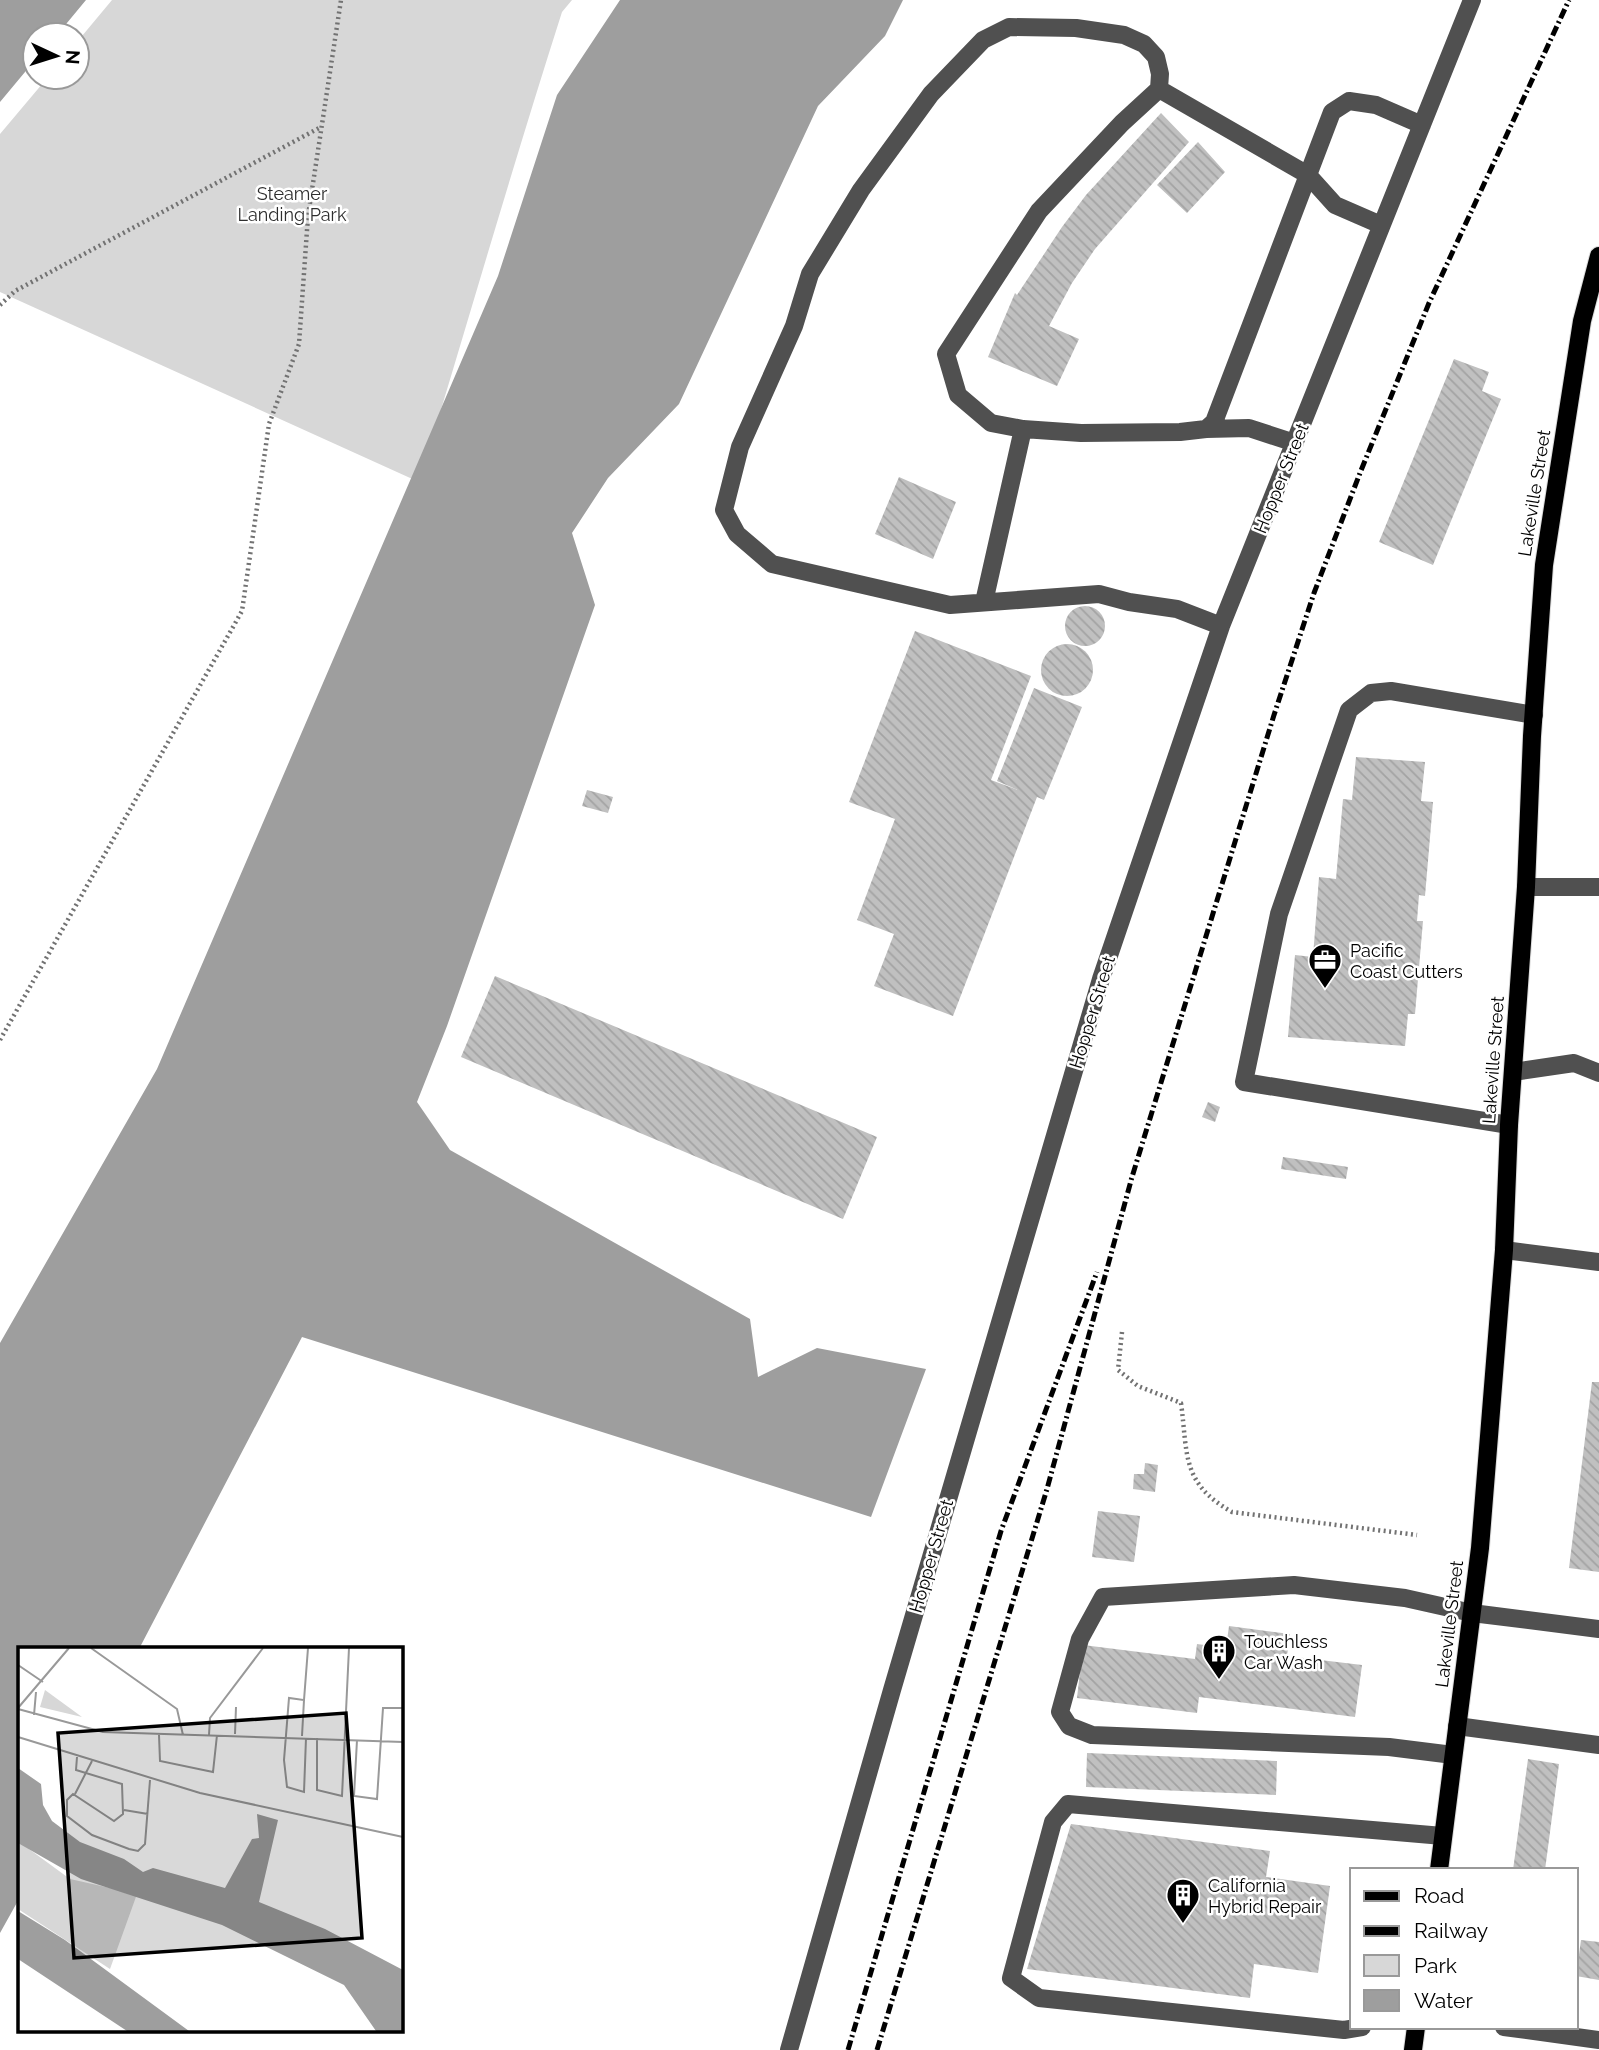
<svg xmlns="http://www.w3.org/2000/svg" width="1599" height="2050" font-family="Raleway,sans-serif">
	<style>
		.park { fill: #d7d7d7 }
		.water { fill: #9e9e9e }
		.building { fill: url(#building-back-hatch) }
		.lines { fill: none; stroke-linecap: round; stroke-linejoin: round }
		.major-casing { stroke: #dbdbdb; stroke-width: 20 }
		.path { stroke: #727272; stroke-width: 4.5; stroke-dasharray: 2 3.5; stroke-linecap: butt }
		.minor { stroke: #505050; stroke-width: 18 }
		.major { stroke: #000; stroke-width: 18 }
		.rail { stroke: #000; stroke-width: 5; stroke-dasharray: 10 3.5 2 3.5; stroke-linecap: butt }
		.labels { text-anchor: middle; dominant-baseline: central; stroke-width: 5; stroke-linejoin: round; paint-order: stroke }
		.park-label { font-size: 18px; fill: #2e2e2e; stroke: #fff }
		.street-label { font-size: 18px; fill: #000; stroke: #fff }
		.poi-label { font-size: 18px; fill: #000; stroke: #fff; text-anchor: start }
		.inset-road { fill: none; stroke: #999; stroke-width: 2 }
		.view { fill: #000; fill-opacity: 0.15; stroke: #000; stroke-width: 3.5 }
		.inset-edge { fill: none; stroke: #000; stroke-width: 3.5 }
	</style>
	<defs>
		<pattern id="building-back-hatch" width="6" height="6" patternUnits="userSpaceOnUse" patternTransform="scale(1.75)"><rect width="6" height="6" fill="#c0c0c0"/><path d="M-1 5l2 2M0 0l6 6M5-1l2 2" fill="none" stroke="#a3a3a3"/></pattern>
	</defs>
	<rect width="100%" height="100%" fill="#fff"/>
	<path class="park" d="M112,0H572L562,12C512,168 467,325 419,482L0,292V134L48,77H77V42Z"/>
	<path class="water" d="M0,0H86L57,35H35V60L0,102Z
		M620,0H903L885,36L818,106L679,404L608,478L572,533L595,605L447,1026L417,1102L450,1150L750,1319L758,1377L817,1348L926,1369L871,1517L302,1337L139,1649H19V1899L0,1933V1343L157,1069L498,276L557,95Z"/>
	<path class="building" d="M1161,113L1189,142L1095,249L1072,283L1049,326L1079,339L1057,386L988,357L1015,293L1017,295L1062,227L1086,195Z
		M1198,142L1225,172L1187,213L1157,185Z
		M1454,359L1489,372L1482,391L1501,399L1433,565L1379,542Z
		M899,477L956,502L933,559L875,534Z
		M1065 626a20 20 0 1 1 40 0a20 20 0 1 1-40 0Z
		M915,631L1031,676L991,780L1018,790L997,781L1034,688L1082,707L1044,800L1037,797L953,1016L874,986L894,934L857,920L895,819L849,802Z
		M1041 670a26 26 0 1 1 52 0a26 26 0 1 1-52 0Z
		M1356,757L1425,762L1421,801L1433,802L1425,896L1419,895L1417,921H1423L1415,1014H1408L1405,1046L1288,1037L1295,955L1313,957L1319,877L1336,879L1343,799L1352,800Z
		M587,790L613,797L608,813L582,806Z
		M495,976L877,1137L843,1219L461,1057Z
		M1208,1102L1220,1107L1215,1122L1202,1117Z
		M1283,1157L1348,1167L1346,1179L1281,1169Z
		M1592,1382H1599V1572L1569,1568Z
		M1145,1463L1158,1465L1155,1492L1133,1489L1134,1474H1144Z
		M1098,1511L1140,1516L1134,1562L1092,1557Z
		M1229,1626L1290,1634L1287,1656L1362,1665L1355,1717L1199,1697L1197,1713L1077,1698L1083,1645L1195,1659L1197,1644L1226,1648Z
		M1087,1753L1277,1761L1276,1795L1086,1787Z
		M1528,1759L1559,1764L1545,1870H1513Z
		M1071,1824L1270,1851L1266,1877L1330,1886L1318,1973L1254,1964L1250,1998L1027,1969Z
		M1581,1940L1599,1942V1980L1576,1976Z"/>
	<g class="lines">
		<defs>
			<path id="major" d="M1439,1870L1480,1548L1504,1250L1509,1125L1526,887L1532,736L1544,565L1582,321L1599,256
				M1413,2050L1416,2027"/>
		</defs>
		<use href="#major" class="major-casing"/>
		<path class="path" d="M0,305L15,291L321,127
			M0,1040L242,611L269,424L299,344L308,216L341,0
			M1122,1332L1118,1370L1138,1386L1181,1403C1188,1455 1181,1483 1232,1512L1417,1535"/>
		<path class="minor" d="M1159,89L1308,175L1335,205L1381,225
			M1206,429L1249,428L1295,443
			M984,602L1023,429
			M1221,626L1177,609L1129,602L1099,594L950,605L772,564L737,534L724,510L740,447L794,326L810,274L861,190L931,94L983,40L1009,27L1076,28L1124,35L1144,44L1156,57L1160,74L1159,89L1122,123L1039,211L946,354L958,395L991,423L1023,429L1081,433L1180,432L1206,429L1214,422L1332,112L1349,101L1376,105L1422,125
			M1526,887H1599
			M1513,1072L1574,1063L1599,1073
			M1509,1125L1244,1082L1279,914L1349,710L1371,693L1391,691L1534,715
			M1504,1250L1599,1262
			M1457,1726L1599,1745
			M1453,1755L1389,1747L1092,1735L1069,1726L1060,1712L1080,1639L1103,1597L1294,1585L1405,1598L1472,1613L1599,1629
			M1362,2027L1344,2030L1039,1998L1011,1978L1053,1822L1068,1804L1443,1836
			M1504,2027L1599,2040
			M789,2050L892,1690L1101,979L1221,626L1472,0"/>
		<use href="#major" class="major"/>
		<path class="rail" d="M848,2050L1001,1531L1097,1272
			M877,2050L1047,1489L1132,1177L1274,715L1314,593L1360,473L1429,303L1569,0"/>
	</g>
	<defs>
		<symbol id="office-pin" viewBox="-11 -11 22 30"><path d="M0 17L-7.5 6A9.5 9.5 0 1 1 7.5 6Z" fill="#000" stroke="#fff"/><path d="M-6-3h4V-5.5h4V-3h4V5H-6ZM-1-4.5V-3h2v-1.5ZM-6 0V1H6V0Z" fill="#fff"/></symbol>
		<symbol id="building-pin" viewBox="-11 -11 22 30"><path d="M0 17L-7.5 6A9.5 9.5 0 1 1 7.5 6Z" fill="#000" stroke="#fff"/><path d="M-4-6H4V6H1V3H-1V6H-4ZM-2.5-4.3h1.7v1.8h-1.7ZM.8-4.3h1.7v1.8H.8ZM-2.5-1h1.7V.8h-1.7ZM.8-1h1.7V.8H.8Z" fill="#fff"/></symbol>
	</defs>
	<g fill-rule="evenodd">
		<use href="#office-pin" x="1306" y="941" width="38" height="52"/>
		<use href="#building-pin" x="1200" y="1632" width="38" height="52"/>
		<use href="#building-pin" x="1164" y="1876" width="38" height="52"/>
	</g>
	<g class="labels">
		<g class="park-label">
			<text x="292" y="193">Steamer<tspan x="292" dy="21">Landing Park</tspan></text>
		</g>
		<g class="street-label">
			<text transform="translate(1281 478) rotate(-68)">Hopper Street</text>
			<text transform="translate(1534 493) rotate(-81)">Lakeville Street</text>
			<text transform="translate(1092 1012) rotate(-73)">Hopper Street</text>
			<text transform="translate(1493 1060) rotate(-86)">Lakeville Street</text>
			<text transform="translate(931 1556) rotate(-74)">Hopper Street</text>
			<text transform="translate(1449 1624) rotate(-83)">Lakeville Street</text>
		</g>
		<g class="poi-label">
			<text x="1350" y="950">Pacific<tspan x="1350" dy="21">Coast Cutters</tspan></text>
			<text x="1244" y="1641">Touchless<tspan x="1244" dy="21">Car Wash</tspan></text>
			<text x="1208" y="1885">California<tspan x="1208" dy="21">Hybrid Repair</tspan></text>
		</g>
	</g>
	<g transform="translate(18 1647)">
		<rect width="385" height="385" fill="#fff"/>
		<path d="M27,43L64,70L22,60ZM0,194L52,232L119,247L92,322L0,262Z" fill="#d7d7d7"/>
		<path d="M0,121L23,137L25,158L34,174L62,195L106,212L125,225L135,221L207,241L234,192L241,191L239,167L260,173L241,255L307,282L385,323V384H358L326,338L204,278L63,232L0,196ZM0,264L47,293L171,384H109L0,312Z" fill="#9e9e9e"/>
		<path class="inset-road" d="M73,1L159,62L165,88M0,18L25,35M286,53L290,1M0,61L51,1M0,62L85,85L385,95M16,68L18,45M217,87L218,60M141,88L142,114L195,125L199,88M191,88L192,71L245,1M284,89L286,53L271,51L266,113L269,140L286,145L288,91M0,90L182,146L385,190M299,91V143L324,149L331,1M339,93L336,149L359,152L365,61H385M59,110L58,123L104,137L105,167L96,174L55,147L49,153V169L74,188L111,202L120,204L127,197L132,133M57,147L74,114M106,163L130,167"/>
		<path class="view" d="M328,66L344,291L56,311L40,86Z"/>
		<rect width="385" height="385" class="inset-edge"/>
	</g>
	<rect x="1350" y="1868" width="228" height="161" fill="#ffffff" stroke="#999999" stroke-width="2"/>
	<rect x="1364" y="1891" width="35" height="10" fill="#000000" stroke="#999999" stroke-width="2"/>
	<text x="1414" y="1903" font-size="21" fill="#000000">Road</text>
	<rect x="1364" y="1926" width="35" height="10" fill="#000000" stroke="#999999" stroke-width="2"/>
	<text x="1414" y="1938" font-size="21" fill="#000000">Railway</text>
	<rect x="1364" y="1955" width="35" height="21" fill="#d7d7d7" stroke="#999999" stroke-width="2"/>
	<text x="1414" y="1973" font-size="21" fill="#000000">Park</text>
	<rect x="1364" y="1990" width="35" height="21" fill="#9e9e9e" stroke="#999999" stroke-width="2"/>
	<text x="1414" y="2008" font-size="21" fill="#000000">Water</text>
	<g transform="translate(56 56) rotate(94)"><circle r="33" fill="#ffffff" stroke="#999999" stroke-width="2"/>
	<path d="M0-5L12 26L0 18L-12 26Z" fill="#000000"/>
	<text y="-10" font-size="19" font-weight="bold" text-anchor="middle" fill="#000000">N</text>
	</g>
</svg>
